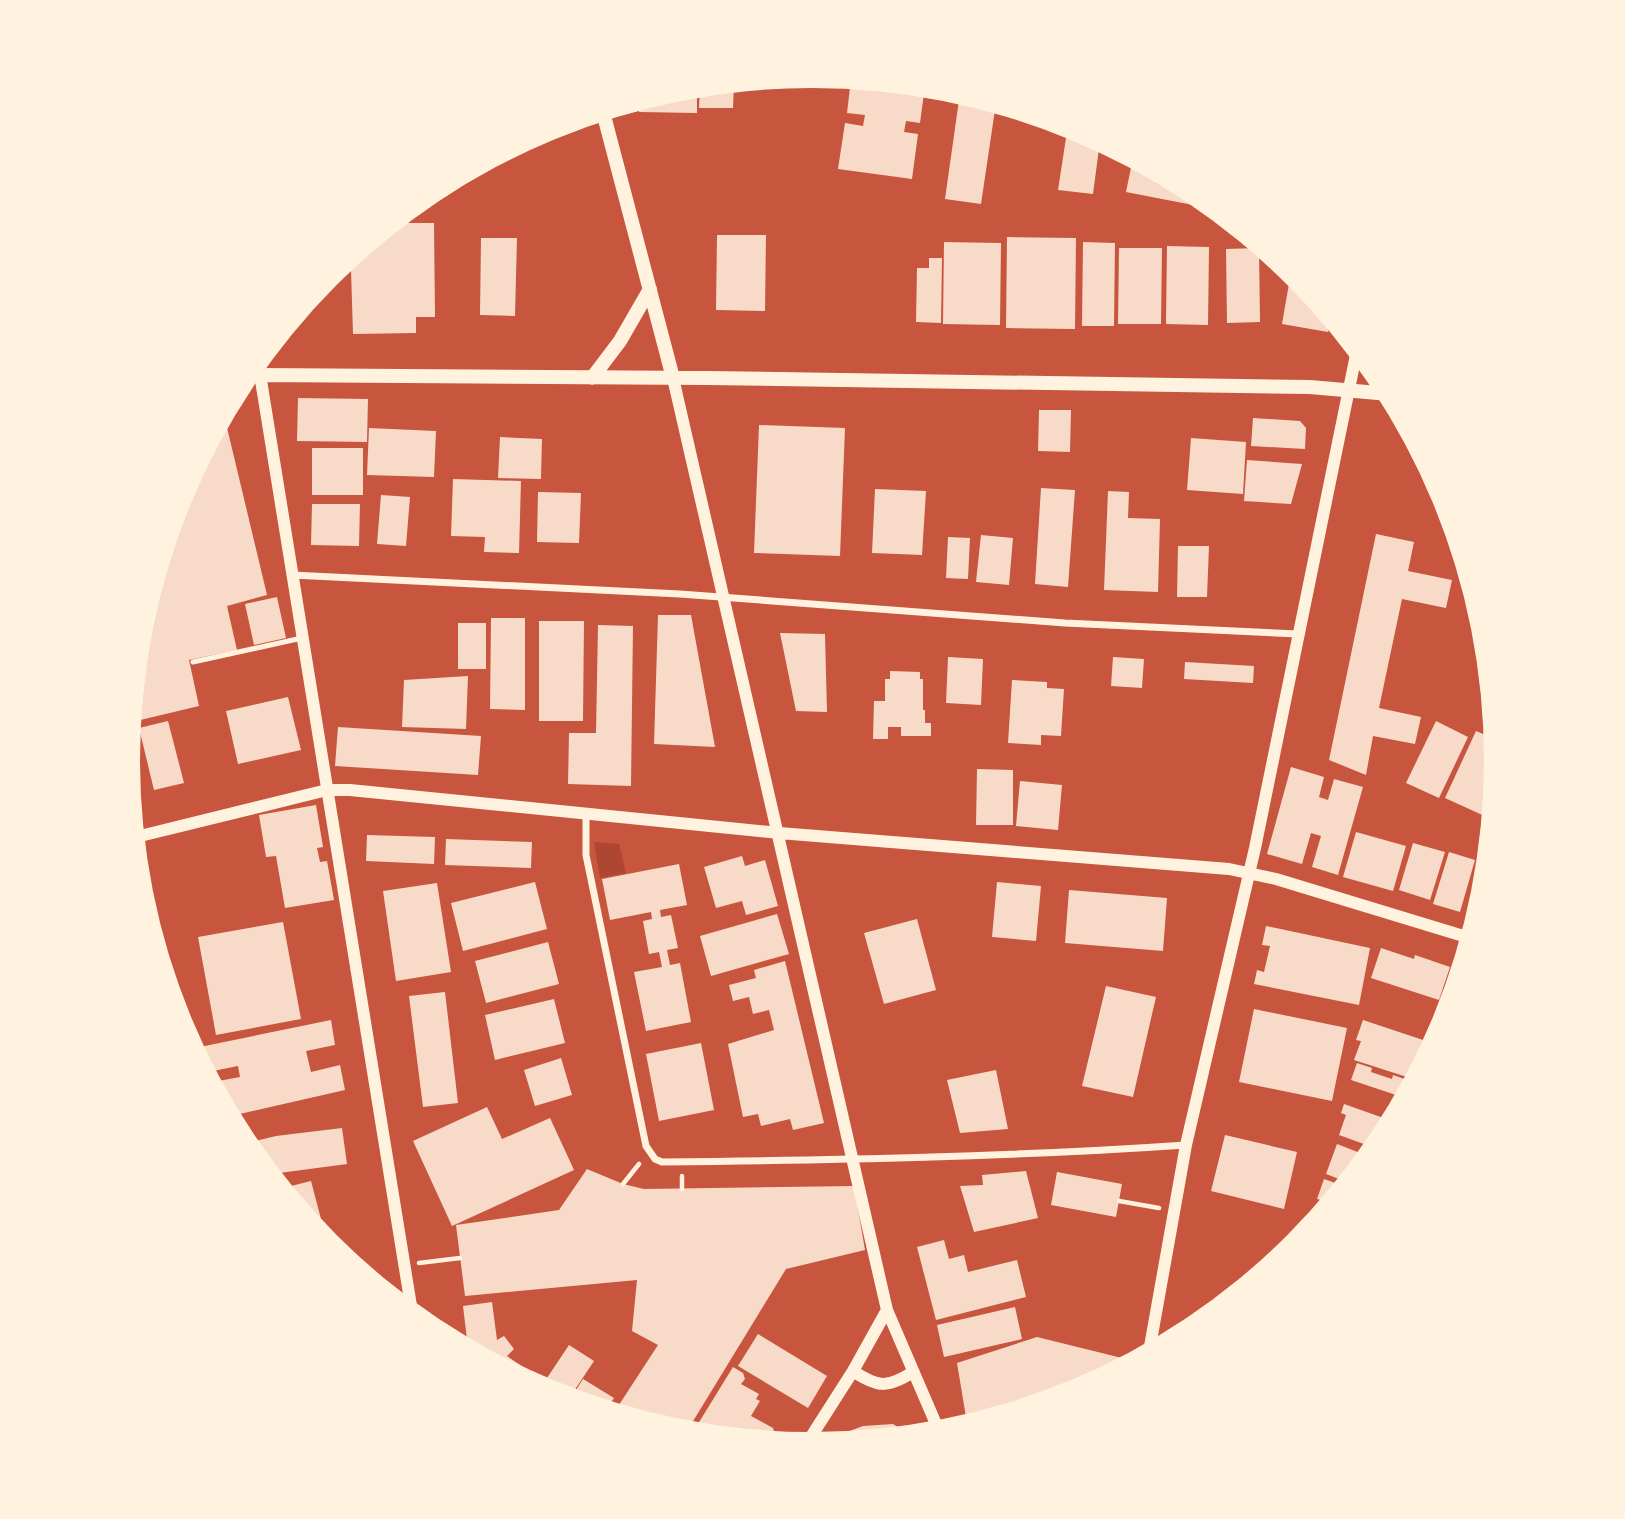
<svg xmlns="http://www.w3.org/2000/svg" width="1625" height="1519" font-family="'DejaVu Sans',sans-serif">
	<style>
		.green { fill: #ae4732 }
		.building { fill: #f7dbc8 }
		.lines { fill: none; stroke-linecap: round; stroke-linejoin: round }
		.path { stroke: #fff3e0; stroke-width: 4.5 }
		.service { stroke: #fff3e0; stroke-width: 5 }
		.minor { stroke: #fff3e0; stroke-width: 7 }
		.tertiary { stroke: #fff3e0; stroke-width: 12 }
		.secondary { stroke: #fff3e0; stroke-width: 14 }
	</style>
	<rect width="100%" height="100%" fill="#c8553d"/>
	<path class="green" d="M594,842L619,844L626,873L600,878Z"/>
	<path class="building" d="M851,79L925,86L920,123L906,121L904,132L918,134L912,179L838,169L845,123L863,126L865,115L847,113Z
		M734,83L733,108H699L700,86Z
		M697,87V113L639,112V101L679,88Z
		M960,93L996,103L981,204L945,199Z
		M1068,125L1100,141L1093,194L1058,190Z
		M1133,158L1193,191L1196,193L1193,205L1126,192Z
		M393,223H434L435,317H416V333L353,334L351,270H335Z
		M717,235H766L765,311L716,310Z
		M1007,237L1076,238L1075,329L1006,328Z
		M481,238H517L515,316L480,315Z
		M944,242L1001,243L1000,325L943,324Z
		M1083,242L1115,243L1114,326H1082Z
		M1167,246L1209,247L1208,325L1166,324Z
		M1119,248H1162L1161,324H1118Z
		M1259,248L1260,322L1227,323L1226,249Z
		M929,258H942L941,323L916,322L917,268H929Z
		M1291,272L1331,317L1328,332L1282,324Z
		M298,398L368,399L367,442L297,441Z
		M1039,410H1071L1070,452L1038,451Z
		M224,415L267,595L227,606L237,650L189,660L199,706L132,722L141,626L180,497Z
		M1253,418L1300,421L1306,428L1305,449L1251,446Z
		M759,425L845,428L840,556L754,553Z
		M369,428L436,431L434,477L367,475Z
		M500,437L542,439L541,479L498,478Z
		M1191,438L1246,442L1243,494L1187,490Z
		M312,448H363V495H312Z
		M1247,460L1302,464L1291,504L1244,501Z
		M453,479L521,481L519,553L484,552L485,537L451,536Z
		M1041,488L1075,490L1068,587L1035,584Z
		M875,489L926,491L922,555L872,553Z
		M1108,491L1129,492L1128,518L1160,519L1158,592L1104,590Z
		M538,492L581,493L579,543L537,542Z
		M381,495L410,497L406,546L377,544Z
		M312,504H360L359,546L311,545Z
		M1376,534L1414,542L1408,571L1452,580L1446,608L1402,599L1379,708L1421,717L1415,744L1373,736L1366,775L1329,760Z
		M981,535L1013,538L1009,585L976,582Z
		M948,537L970,538L968,579L946,578Z
		M1178,546H1209L1207,597H1177Z
		M277,597L286,638L254,645L245,604Z
		M658,615H691L715,747L654,744Z
		M491,618H525V710L490,709Z
		M539,621H584L583,721H539Z
		M458,623H486V669H458Z
		M598,625L633,626L631,786L568,784L569,733H596Z
		M780,633L825,634L827,712L796,711Z
		M948,657L983,659L981,705L946,703Z
		M1113,657L1144,659L1142,688L1111,686Z
		M1185,662L1254,666L1253,683L1184,679Z
		M890,671L920,672V679H923V710H925V723H931V736H901V727H888V739H873L874,701H885V679H890Z
		M468,676L466,729L402,727L404,680Z
		M1012,680L1047,682V688L1064,689L1061,736L1041,735V745L1008,743Z
		M288,697L301,750L238,764L226,711Z
		M168,721L184,783L154,790L139,728Z
		M1436,721L1468,737L1439,798L1406,783Z
		M338,727L481,736L478,775L335,766Z
		M1476,731L1495,739L1497,760L1491,819L1445,798Z
		M1291,767L1324,777L1319,797L1328,800L1334,779L1363,787L1338,875L1312,867L1321,836L1311,833L1302,864L1267,854Z
		M977,769L1013,770V825H976Z
		M1020,781L1062,785L1058,830L1016,826Z
		M316,805L323,847L317,848L320,862L327,861L334,900L285,908L276,856L266,857L259,815Z
		M1356,832L1406,846L1393,891L1343,877Z
		M367,835L435,837L434,864L366,861Z
		M446,839L532,842L531,868L445,865Z
		M1413,843L1445,852L1430,900L1399,890Z
		M1449,852L1475,860L1460,912L1433,904Z
		M742,856L745,866L765,860L778,906L746,915L742,901L716,908L704,867Z
		M679,864L687,905L660,910L661,917L671,915L678,948L667,950L670,965L680,963L691,1022L646,1031L634,972L662,967L659,952L649,954L643,921L652,919L651,912L610,920L602,879Z
		M535,882L547,929L463,951L451,903Z
		M997,882L1041,886L1036,941L992,937Z
		M437,883L451,972L396,981L383,891Z
		M1069,890L1167,898L1163,951L1065,943Z
		M1472,900L1481,903L1475,922L1466,920Z
		M777,914L789,954L711,976L700,936Z
		M917,919L936,990L884,1004L864,933Z
		M283,922L301,1019L216,1035L198,937Z
		M1266,926L1370,948L1359,1005L1254,984L1257,970L1264,972L1270,946L1262,945Z
		M548,942L559,984L486,1003L475,961Z
		M1381,948L1414,959L1415,955L1450,967L1439,1000L1371,978Z
		M785,961L824,1123L793,1130L790,1119L761,1126L758,1114L743,1117L728,1044L774,1030L769,1010L753,1014L749,997L733,1001L729,985L756,978L754,970Z
		M1106,986L1156,997L1133,1097L1082,1086Z
		M445,992L458,1103L423,1107L409,996Z
		M554,999L565,1043L495,1060L485,1015Z
		M1254,1009L1347,1028L1332,1101L1239,1082Z
		M331,1020L335,1045L306,1051L311,1072L340,1065L345,1090L231,1116L213,1082L240,1077L238,1066L208,1072L195,1048Z
		M1363,1020L1423,1040L1410,1078L1354,1060L1361,1041L1356,1040Z
		M701,1043L714,1110L659,1121L646,1054Z
		M561,1058L572,1095L535,1106L524,1070Z
		M1357,1063L1372,1068L1371,1072L1392,1079L1393,1075L1407,1080L1402,1097L1351,1080Z
		M996,1070L1008,1129L960,1133L947,1080Z
		M1344,1104L1392,1121L1375,1148L1339,1135L1346,1115L1341,1113Z
		M487,1107L502,1139L550,1118L574,1170L452,1226L413,1141Z
		M342,1128L347,1164L272,1174L246,1143L276,1136Z
		M1225,1135L1297,1152L1284,1209L1211,1191Z
		M1337,1144L1368,1156L1347,1182L1326,1174Z
		M587,1169L623,1184L644,1189L854,1186L865,1250L786,1269L687,1431H679L615,1411L658,1345L632,1331L637,1280L465,1296L456,1225L559,1210Z
		M1026,1171L1038,1218L974,1232L960,1186L983,1185L982,1175Z
		M1057,1172L1122,1184L1116,1217L1051,1205Z
		M1324,1179L1344,1186L1330,1203L1317,1199Z
		M311,1181L321,1219L311,1222L283,1188Z
		M1317,1207L1324,1209L1312,1225H1311Z
		M944,1240L949,1259L964,1255L968,1272L1017,1260L1026,1297L936,1320L917,1247Z
		M492,1302L497,1340L504,1336L514,1349L507,1356L539,1378L535,1384L468,1348L463,1306Z
		M1015,1307L1022,1339L944,1357L937,1325Z
		M758,1334L827,1376L808,1408L738,1366Z
		M1037,1337L1122,1358L1120,1367L1074,1392L977,1421L966,1417L957,1363Z
		M569,1345L594,1361L570,1397L541,1387Z
		M733,1367L743,1373L745,1379L741,1384L759,1394L756,1399L760,1401L751,1416L773,1428L776,1437L774,1440L693,1432Z
		M583,1379L614,1398L607,1409L571,1398Z
		M893,1424L909,1434L833,1442L842,1434L863,1426Z"/>
	<g class="lines">
		<path class="path" d="M682,1176V1189
			M623,1184L639,1164
			M1119,1201L1159,1208
			M419,1263L460,1258"/>
		<path class="service" d="M193,662L302,638"/>
		<path class="minor" d="M292,575L680,594L1065,623L1298,634
			M586,814V855L646,1146L655,1159L662,1162C837,1160 1012,1157 1186,1145"/>
		<path class="tertiary" d="M258,362L412,1312
			M673,378L887,1310L939,1431
			M136,837L327,790H350L779,833L1229,869L1276,879L1470,938
			M1149,1352L1186,1145L1255,848L1357,350
			M853,1371C878,1388 888,1388 913,1372
			M807,1443L853,1371L887,1310"/>
		<path class="secondary" d="M603,112L673,378
			M244,378L260,375L707,378L1310,387L1389,394
			M592,378L620,341L650,289"/>
	</g>
	<path d="M0 0H1625V1519H0ZM140 760a672 672 0 1 1 1344 0a672 672 0 1 1-1344 0Z" fill="#fff3e0" fill-rule="evenodd"/>
</svg>
